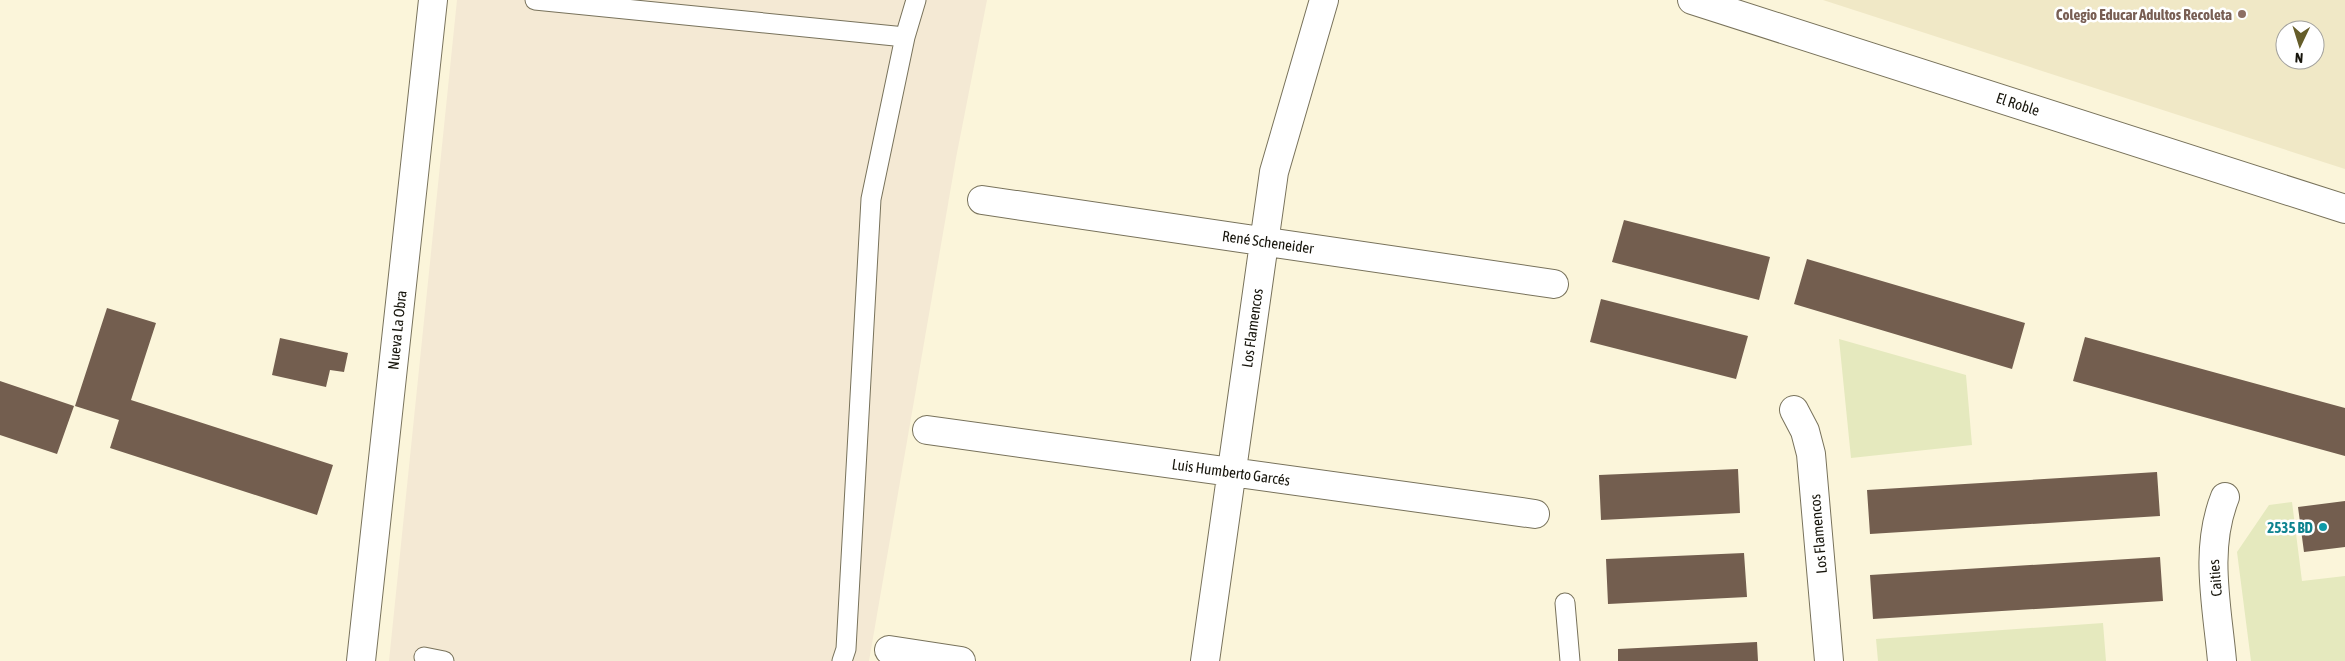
<svg xmlns="http://www.w3.org/2000/svg" width="2345" height="661" font-family="'Asap Condensed',sans-serif">
	<style>
		.built { fill: #f0e8c6; fill-rule: evenodd }
		.industrial { fill: #f4e9d4 }
		.green { fill: #e5e9be }
		.building { fill: #735e4f }
		.lines { fill: none; stroke-linecap: round; stroke-linejoin: round }
		.lane-casing { stroke: #78725b; stroke-width: 21 }
		.street-casing { stroke: #78725b; stroke-width: 30 }
		.lane { stroke: #fff; stroke-width: 19 }
		.street { stroke: #fff; stroke-width: 28 }
		.education-dot { fill: #8d6e63; stroke: #fff; stroke-width: 2 }
		.culture-dot { fill: #0f9aa8; stroke: #fff; stroke-width: 2 }
		.labels { text-anchor: middle; dominant-baseline: central; stroke-width: 5; stroke-linejoin: round; paint-order: stroke }
		.education-label { font-size: 15px; font-weight: bold; fill: #785e54; stroke: #fff; text-anchor: end }
		.street-label { font-size: 15px; fill: #17150c; stroke: #fff }
		.culture-label { font-size: 15px; font-weight: bold; fill: #0d838f; stroke: #fff; text-anchor: end }
	</style>
	<rect width="100%" height="100%" fill="#fbf5da"/>
	<path class="built" d="M1823,0H2345V169ZM2285,30H2315V60H2285Z"/>
	<path class="industrial" d="M457,0H987L956,158L869,661H389Z"/>
	<path class="green" d="M1839,339L1966,375L1972,445L1851,458Z
		M2292,502L2302,581L2345,576V661H2251L2237,552L2269,505Z
		M2103,623L2106,661H1878L1876,639Z"/>
	<path class="building" d="M1624,220L1770,257L1759,300L1612,262Z
		M1807,259L2025,323L2012,369L1794,304Z
		M1601,299L1748,336L1736,379L1590,342Z
		M107,308L156,323L131,400L333,465L317,515L110,448L119,420L75,406Z
		M2085,337L2345,408V456L2073,381Z
		M280,338L348,353L344,372L330,370L326,387L272,375Z
		M0,381L74,406L57,454L0,435Z
		M1738,469L1740,513L1601,520L1599,475Z
		M2157,472L2160,516L1870,534L1867,490Z
		M2345,501V547L2304,552L2298,507Z
		M1744,553L1747,597L1608,604L1606,559Z
		M2160,557L2163,601L1873,619L1870,575Z
		M1757,642L1758,661H1618V649Z"/>
	<g class="lines">
		<defs>
			<path id="lane" d="M535,0L905,37
				M1565,603L1570,661
				M424,657L444,661
				M842,661L846,649L871,199L905,37L916,0"/>
			<path id="street" d="M1692,0L2345,209
				M982,200L1554,284
				M1794,410L1805,431L1811,454L1829,661
				M927,430L1535,514
				M889,650L961,661
				M361,661L433,0
				M1205,661L1274,172L1324,0
				M2222,661C2217,605 2204,550 2225,497"/>
		</defs>
		<use href="#lane" class="lane-casing"/>
		<use href="#street" class="street-casing"/>
		<use href="#lane" class="lane"/>
		<use href="#street" class="street"/>
	</g>
	<circle class="education-dot" cx="2242" cy="14" r="5"/>
	<circle class="culture-dot" cx="2323" cy="527" r="5"/>
	<g class="labels">
		<g class="education-label">
			<text x="2232" y="14">Colegio Educar Adultos Recoleta</text>
		</g>
		<g class="street-label">
			<text transform="translate(2018 104) rotate(18)">El Roble</text>
			<text transform="translate(1268 242) rotate(8)">René Scheneider</text>
			<text transform="translate(1252 328) rotate(-82)">Los Flamencos</text>
			<text transform="translate(397 330) rotate(-84)">Nueva La Obra</text>
			<text transform="translate(1231 472) rotate(8)">Luis Humberto Garcés</text>
			<text transform="translate(1818 534) rotate(-95)">Los Flamencos</text>
			<text transform="translate(2215 578) rotate(-95)">Caities</text>
		</g>
		<g class="culture-label">
			<text x="2313" y="527">2535 BD</text>
		</g>
	</g>
	<g transform="translate(2300 45) rotate(184)"><circle r="24" fill="#ffffff" stroke="#a2a19e"/>
	<path d="M0-4L9 19L0 12L-9 19Z" fill="#655d29"/>
	<text y="-8" font-size="14" font-weight="bold" text-anchor="middle" fill="#17150c">N</text>
	</g>
</svg>
